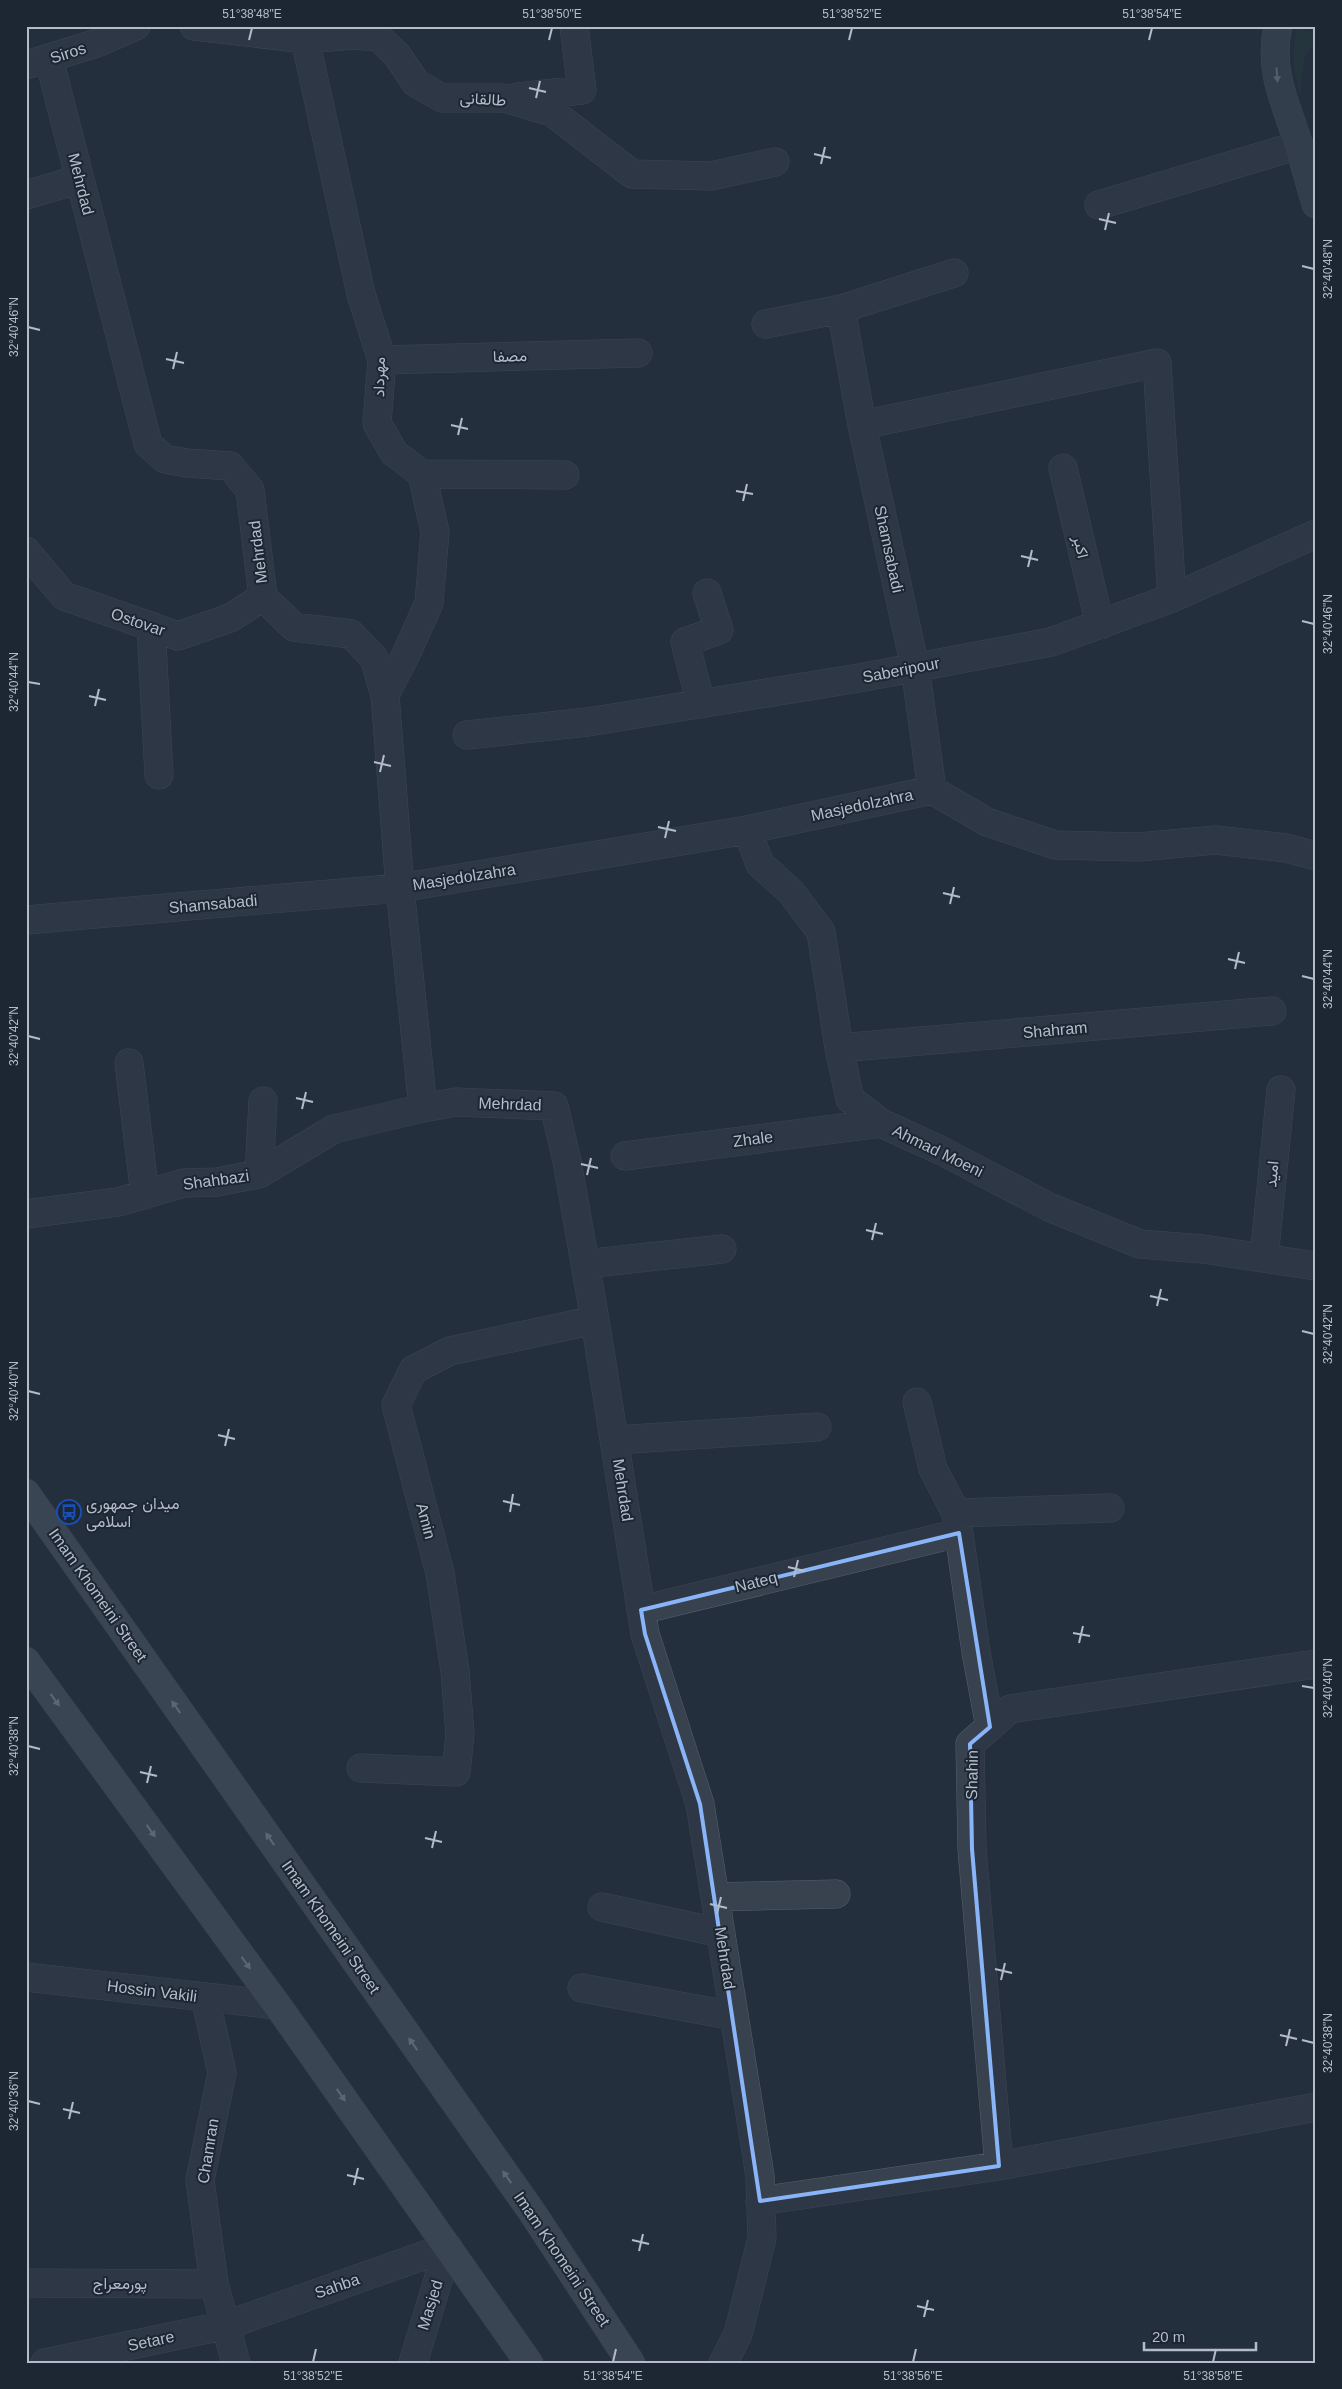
<svg xmlns="http://www.w3.org/2000/svg" width="1342" height="2389" font-family="Arial,Vazirmatn,sans-serif">
	<style>
		.grass { fill: #263c3f }
		.lines { fill: none; stroke-linecap: round; stroke-linejoin: round }
		.street-casing { stroke: #565f6c; stroke-width: 29 }
		.secondary-casing { stroke: #565f6c; stroke-width: 29 }
		.primary-casing { stroke: #414a57; stroke-width: 29 }
		.street { stroke: #38414e; stroke-width: 28 }
		.secondary { stroke: #465061; stroke-width: 28 }
		.primary { stroke: #56606e; stroke-width: 28 }
		.oneway { fill: #8e96a5 }
		.oneway2 { fill: #a1aab7 }
		.marked { fill: none; stroke: #8ab4f8; stroke-width: 4; stroke-linejoin: round }
		.ticks { fill: none; stroke: #b4bcc9; stroke-width: 2 }
		.labels { text-anchor: middle; dominant-baseline: central; stroke-width: 4; stroke-linejoin: round; paint-order: stroke }
		.street-label { font-size: 16px; fill: #b4bcc9; stroke: #1d2633 }
		.poi-label { font-size: 16px; fill: #b4bcc9; stroke: #1d2633; text-anchor: start }
		.neatline { fill: none; stroke: #b4bcc9; stroke-width: 2 }
		.ticks-label { font-size: 12px; text-anchor: middle; fill: #b4bcc9 }
	</style>
	<rect width="100%" height="100%" fill="#242f3e"/>
	<path class="grass" d="M1296,29L1316,33V41L1304,57L1300,98L1293,58Z"/>
	<g class="lines">
		<defs>
			<path id="street" d="M194,26L305,39L353,35L378,37L397,55L416,83L442,98H504L552,112L632,174L711,176L775,162
				M304,26L305,39L361,294L382,360L377,423L394,453L422,474L435,532L429,603L407,652L385,695
				M49,59L148,444L165,459L187,463L230,466L250,490L263,597L294,627L351,634L374,658L385,695L400,888L423,1108L456,1102L554,1106L567,1161L595,1320L645,1634L700,1804L760,2176L762,2238L738,2334L723,2363
				M26,65L97,43L136,26
				M518,97L582,90L574,26
				M26,195L80,179
				M1099,205L1299,145
				M841,309L862,425L915,667L932,790
				M766,324L841,309L954,273
				M382,360L638,353
				M862,425L1157,363L1172,598
				M1063,468L1100,625
				M422,474L565,475
				M26,551L64,596L178,636L230,618L263,597
				M151,626L159,775
				M701,704L685,642L719,630L707,593
				M467,735L588,722L859,678L1051,642L1172,598L1316,534
				M747,830L760,864L791,892L821,932L839,1048L850,1099L881,1123L942,1151L1049,1207L1140,1244L1203,1249L1316,1266
				M26,920L400,888L747,830L932,790L987,822L1055,845L1139,847L1215,840L1286,848L1316,856
				M839,1048L1272,1011
				M129,1063L145,1195
				M625,1156L881,1123
				M259,1174L263,1101
				M26,1214L118,1202L184,1183L217,1182L259,1174L334,1129L423,1108
				M1264,1258L1281,1090
				M585,1264L722,1249
				M917,1402L933,1469L956,1513L976,1652L990,1727
				M615,1440L817,1427
				M956,1513L1110,1508
				M641,1610L959,1533
				M361,1768L456,1772L460,1734L455,1671L440,1573L396,1405L413,1370L450,1351L595,1320
				M715,1897L836,1894
				M602,1907L721,1933
				M26,1977L277,2005
				M582,1988L734,2016
				M205,1997L222,2073L200,2180L214,2284L236,2363
				M999,2166L972,1849L970,1744L1010,1709L1316,1664
				M760,2201L999,2166L1316,2107
				M26,2283L214,2284
				M45,2363L227,2325L448,2247
				M413,2363L448,2247"/>
			<path id="secondary" d="M1278,26C1268,71 1286,104 1299,145C1305,165 1310,184 1316,204"/>
			<path id="primary" d="M26,1493L532,2212L631,2363
				M26,1661L283,2013L529,2363"/>
		</defs>
		<use href="#street" class="street-casing"/>
		<use href="#secondary" class="secondary-casing"/>
		<use href="#primary" class="primary-casing"/>
		<use href="#street" class="street"/>
		<use href="#secondary" class="secondary"/>
		<use href="#primary" class="primary"/>
	</g>
	<defs><path id="oneway-solid" d="M-6-.8H1V-3.2L6.5 0L1 3.2V.8H-6Z" transform="scale(1.25)"/></defs>
	<use class="oneway" href="#oneway-solid" transform="translate(1277 75) rotate(86)"/>
	<g class="oneway2">
		<use href="#oneway-solid" transform="translate(55 1700) rotate(54)"/>
		<use href="#oneway-solid" transform="translate(176 1707) rotate(-125)"/>
		<use href="#oneway-solid" transform="translate(151 1831) rotate(54)"/>
		<use href="#oneway-solid" transform="translate(270 1839) rotate(-125)"/>
		<use href="#oneway-solid" transform="translate(246 1963) rotate(54)"/>
		<use href="#oneway-solid" transform="translate(413 2044) rotate(-125)"/>
		<use href="#oneway-solid" transform="translate(341 2095) rotate(55)"/>
		<use href="#oneway-solid" transform="translate(507 2177) rotate(-125)"/>
	</g>
	<path d="M0 0H1342V2389H0ZM959,1533L990,1727L970,1744L972,1849L999,2166L760,2201L700,1804L645,1634L641,1610Z" fill="#242f3e" fill-opacity=".55" fill-rule="evenodd"/>
	<path class="marked" d="M959,1533L990,1727L970,1744L972,1849L999,2166L760,2201L700,1804L645,1634L641,1610Z"/>
	<path class="ticks" d="M249,40L252,28M549,40L552,28M849,40L852,28M1149,40L1152,28M529,88L546,92M536,98L540,81M814,154L831,158M821,164L825,147M1099,219L1116,223M1105,230L1109,213M1302,266L1314,269M28,327L40,330M166,359L184,363M173,369L177,352M451,425L468,429M458,435L462,418M736,491L753,494M743,501L747,484M1021,556L1038,560M1028,567L1032,550M1302,621L1314,624M28,682L40,684M89,696L106,700M95,706L99,689M374,762L391,766M380,772L384,755M658,827L676,831M665,838L669,821M943,893L960,897M950,904L954,887M1228,959L1245,963M1235,969L1239,952M1302,976L1314,979M28,1036L40,1039M296,1098L313,1102M302,1109L306,1092M581,1164L598,1168M587,1175L591,1158M866,1230L883,1234M872,1240L876,1223M1150,1296L1168,1300M1157,1306L1161,1289M1302,1331L1314,1334M28,1391L40,1394M218,1435L235,1439M225,1446L229,1429M503,1501L520,1505M510,1512L513,1494M788,1567L805,1571M794,1577L798,1560M1073,1633L1090,1636M1079,1643L1083,1626M1302,1686L1314,1688M28,1746L40,1749M140,1772L157,1776M147,1783L151,1766M425,1838L442,1842M432,1848L436,1831M710,1904L727,1908M717,1914L721,1897M995,1969L1012,1973M1001,1980L1005,1963M1280,2035L1297,2039M1302,2040L1314,2043M1286,2046L1290,2029M28,2101L40,2104M63,2109L80,2113M69,2119L73,2102M347,2175L364,2179M354,2185L358,2168M632,2240L649,2244M639,2251L643,2234M917,2306L934,2310M924,2317L928,2300M313,2362L316,2349M613,2362L616,2349M913,2362L916,2349M1213,2362L1216,2349"/>
	<defs>
		<symbol id="bus-ring" viewBox="-11 -11 22 22"><circle r="9.5" fill="#1d2633" stroke="#1a4fb4" stroke-width="1.5"/><path d="M-5-6H5V4H4V6H2V4H-2V6H-4V4H-5ZM-3.5-4V0h7V-4ZM-3.5 1.2v1.5H-2V1.2ZM2 1.2v1.5H3.5V1.2Z" fill="#1a4fb4"/></symbol>
	</defs>
	<g fill-rule="evenodd">
		<use href="#bus-ring" x="55" y="1498" width="28" height="28"/>
	</g>
	<g class="labels">
		<g class="street-label">
			<text transform="translate(68 53) rotate(-18)">Siros</text>
			<text transform="translate(483 99) rotate(3)">طالقانی</text>
			<text transform="translate(81 184) rotate(76)">Mehrdad</text>
			<text transform="translate(510 356) rotate(-2)">مصفا</text>
			<text transform="translate(379 377) rotate(-89)">مهرداد</text>
			<text transform="translate(1081 547) rotate(77)">اکبر</text>
			<text transform="translate(889 549) rotate(78)">Shamsabadi</text>
			<text transform="translate(258 552) rotate(-97)">Mehrdad</text>
			<text transform="translate(138 622) rotate(19)">Ostovar</text>
			<text transform="translate(901 670) rotate(-11)">Saberipour</text>
			<text transform="translate(862 805) rotate(-12)">Masjedolzahra</text>
			<text transform="translate(464 877) rotate(-9)">Masjedolzahra</text>
			<text transform="translate(213 904) rotate(-5)">Shamsabadi</text>
			<text transform="translate(1055 1030) rotate(-5)">Shahram</text>
			<text transform="translate(510 1104) rotate(2)">Mehrdad</text>
			<text transform="translate(753 1139) rotate(-7)">Zhale</text>
			<text transform="translate(938 1151) rotate(26)">Ahmad Moeni</text>
			<text transform="translate(1272 1174) rotate(-85)">امید</text>
			<text transform="translate(216 1180) rotate(-8)">Shahbazi</text>
			<text transform="translate(623 1490) rotate(81)">Mehrdad</text>
			<text transform="translate(426 1521) rotate(75)">Amin</text>
			<text transform="translate(756 1582) rotate(-14)">Nateq</text>
			<text transform="translate(98 1595) rotate(55)">Imam Khomeini Street</text>
			<text transform="translate(972 1775) rotate(-89)">Shahin</text>
			<text transform="translate(331 1927) rotate(55)">Imam Khomeini Street</text>
			<text transform="translate(725 1958) rotate(81)">Mehrdad</text>
			<text transform="translate(152 1991) rotate(7)">Hossin Vakili</text>
			<text transform="translate(208 2151) rotate(-81)">Chamran</text>
			<text transform="translate(562 2259) rotate(56)">Imam Khomeini Street</text>
			<text x="120" y="2283">پورمعراج</text>
			<text transform="translate(337 2286) rotate(-19)">Sahba</text>
			<text transform="translate(430 2305) rotate(-73)">Masjed</text>
			<text transform="translate(151 2341) rotate(-12)">Setare</text>
		</g>
		<g class="poi-label">
			<text x="86" y="1503">میدان جمهوری<tspan x="86" dy="18">اسلامی</tspan></text>
		</g>
	</g>
	<rect width="1342" height="2389" fill="none" stroke="#1d2633" stroke-width="55"/>
	<path d="M1144 2342v8h112v-8" fill="none" stroke="#b4bcc9" stroke-width="2.5"/>
	<text x="1152" y="2342" font-size="15" fill="#b4bcc9" stroke="#1d2633" stroke-width="4" paint-order="stroke">20 m</text>
	<rect x="28" y="28" width="1286" height="2334" class="neatline"/>
	<g class="ticks-label">
		<text x="252" y="18">51°38'48"E</text>
		<text x="552" y="18">51°38'50"E</text>
		<text x="852" y="18">51°38'52"E</text>
		<text x="1152" y="18">51°38'54"E</text>
		<text transform="translate(1328 269) rotate(-90)" y="4">32°40'48"N</text>
		<text transform="translate(14 327) rotate(-90)" y="4">32°40'46"N</text>
		<text transform="translate(1328 624) rotate(-90)" y="4">32°40'46"N</text>
		<text transform="translate(14 682) rotate(-90)" y="4">32°40'44"N</text>
		<text transform="translate(1328 979) rotate(-90)" y="4">32°40'44"N</text>
		<text transform="translate(14 1036) rotate(-90)" y="4">32°40'42"N</text>
		<text transform="translate(1328 1334) rotate(-90)" y="4">32°40'42"N</text>
		<text transform="translate(14 1391) rotate(-90)" y="4">32°40'40"N</text>
		<text transform="translate(1328 1688) rotate(-90)" y="4">32°40'40"N</text>
		<text transform="translate(14 1746) rotate(-90)" y="4">32°40'38"N</text>
		<text transform="translate(1328 2043) rotate(-90)" y="4">32°40'38"N</text>
		<text transform="translate(14 2101) rotate(-90)" y="4">32°40'36"N</text>
		<text x="313" y="2380">51°38'52"E</text>
		<text x="613" y="2380">51°38'54"E</text>
		<text x="913" y="2380">51°38'56"E</text>
		<text x="1213" y="2380">51°38'58"E</text>
	</g>
</svg>
